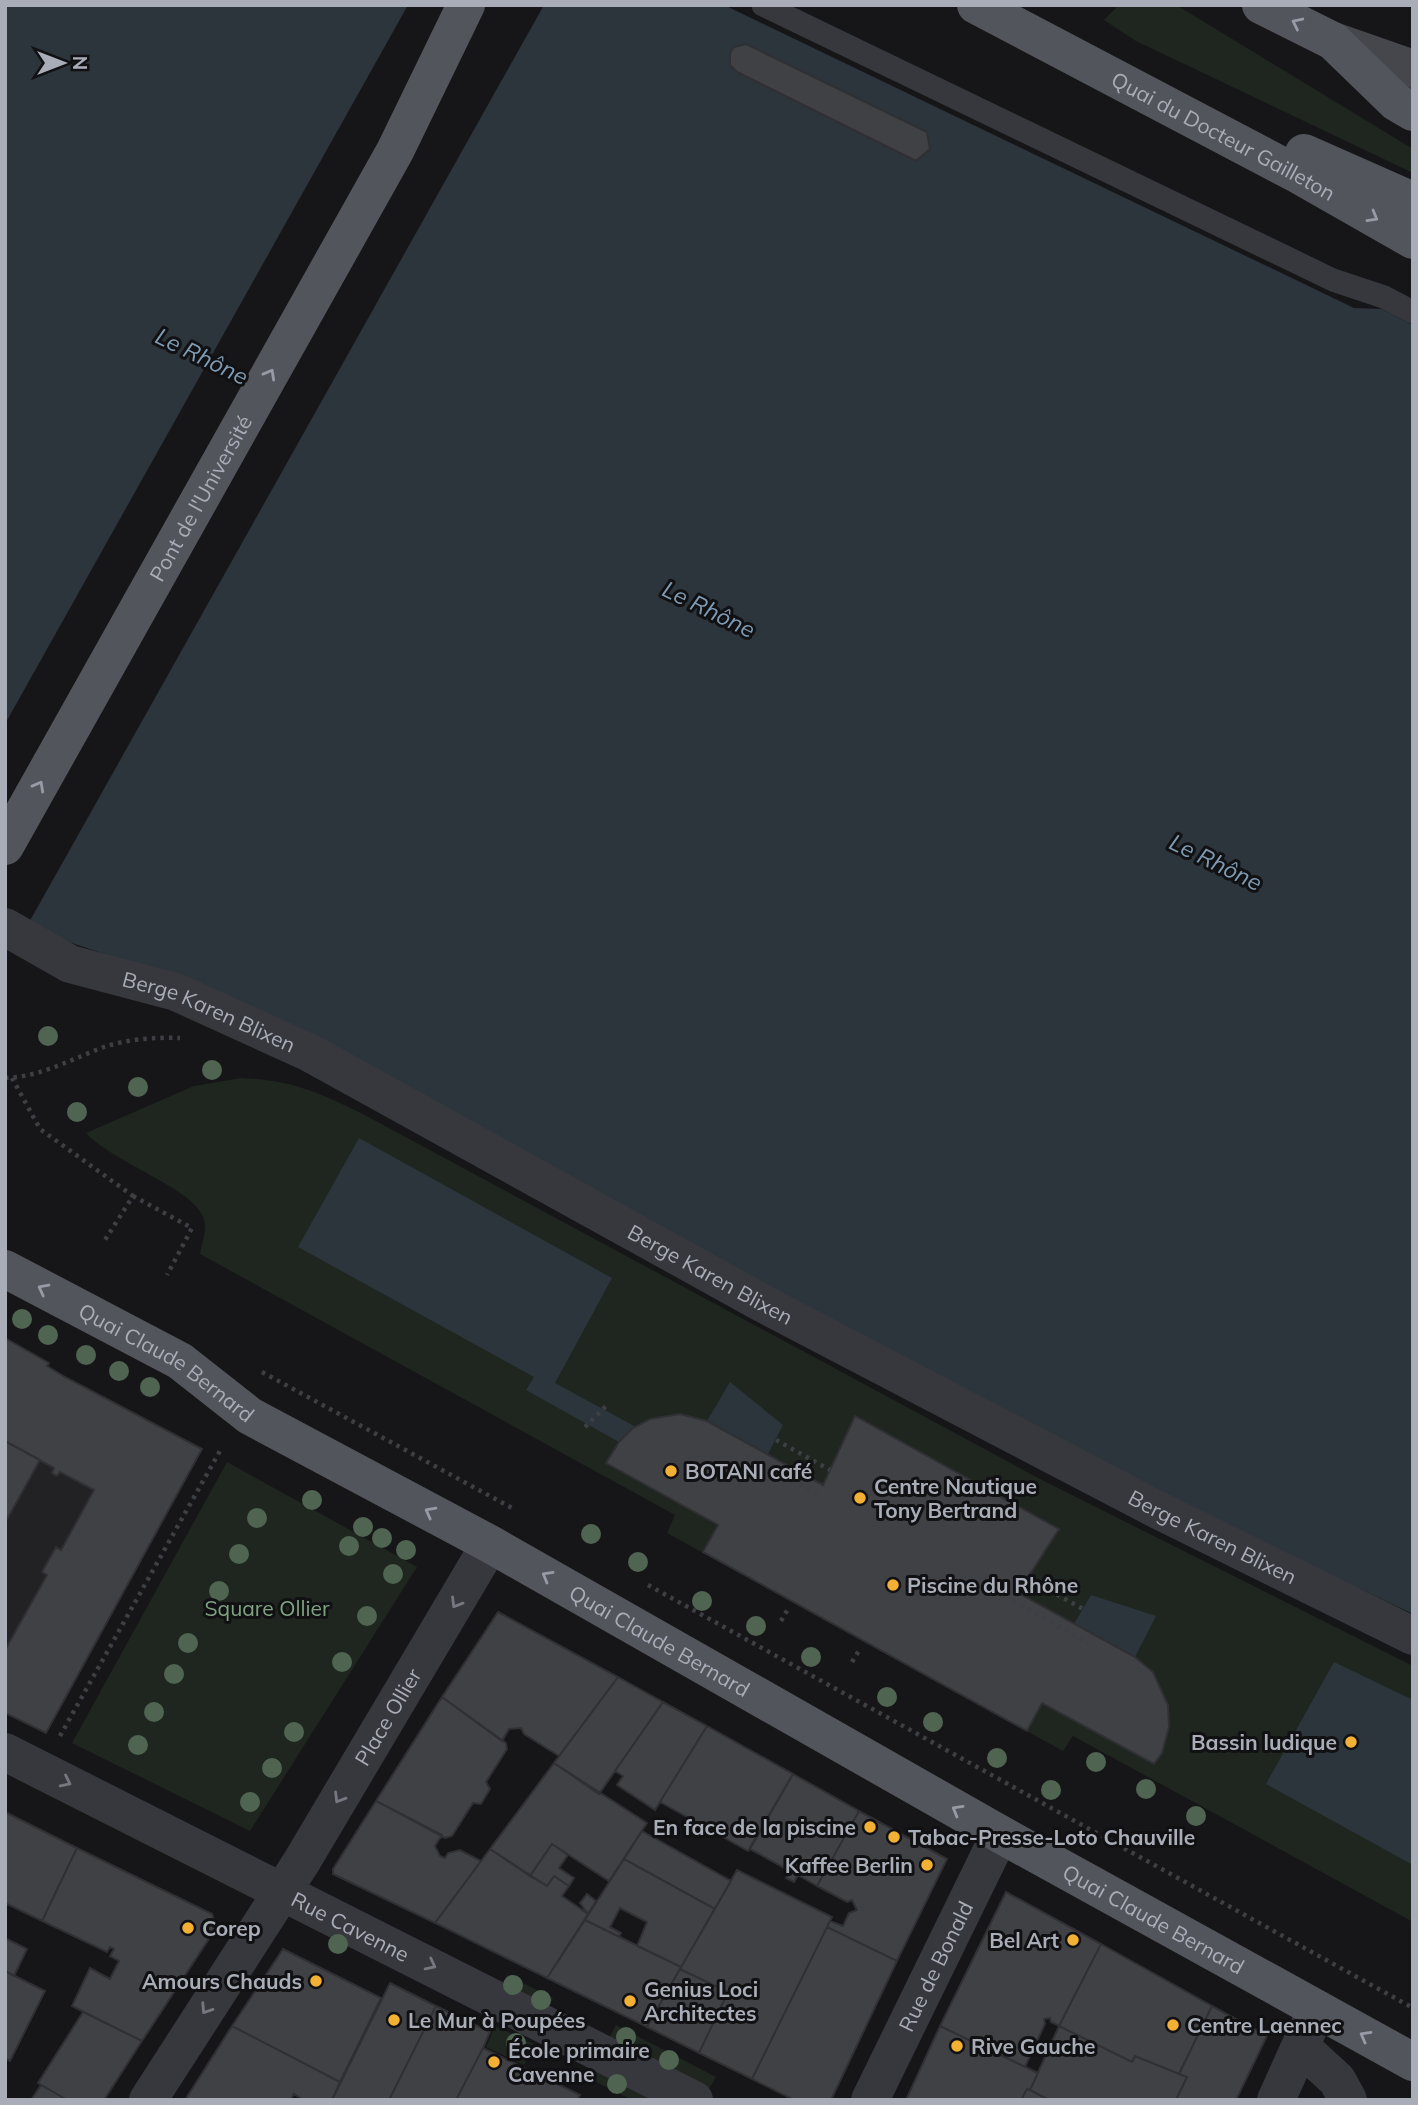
<svg xmlns="http://www.w3.org/2000/svg" width="1418" height="2105" font-family="Mulish,sans-serif">
	<style>
		.built { fill: #222225 }
		.green { fill: #1e261f }
		.water { fill: #2c353c }
		.pier { fill: #161618 }
		.building { fill: #404145; stroke: #303034; stroke-width: 2 }
		.lines { fill: none; stroke-linecap: round; stroke-linejoin: round }
		.path { stroke: #3d3f44; stroke-width: 4.5; stroke-dasharray: 3.5 5; stroke-linecap: butt }
		.lane { stroke: #37383d; stroke-width: 23 }
		.street { stroke: #37383d; stroke-width: 38 }
		.secondary { stroke: #45474d; stroke-width: 38 }
		.primary { stroke: #53555c; stroke-width: 38 }
		.tree { fill: #506452 }
		.oneway { stroke: #979ba6 }
		.oneway2 { stroke: #757881 }
		.poi-dot { fill: #f2b134; stroke: #111113; stroke-width: 2.5 }
		.labels { text-anchor: middle; dominant-baseline: central; stroke-width: 6; stroke-linejoin: round; paint-order: stroke }
		.street-label { font-size: 21px; fill: #a8adb8; stroke: #111113 }
		.poi-label { font-size: 21px; font-weight: bold; fill: #a8adb8; stroke: #111113; text-anchor: start }
		.park-label { font-size: 21px; fill: #7fa381; stroke: #111113 }
		.water-label { font-size: 23px; font-style: italic; fill: #7f9bb3; stroke: #111113 }
	</style>
	<rect width="100%" height="100%" fill="#161618"/>
	<path class="built" d="M5,1338L49,1363L47,1366L65,1377L202,1449L46,1733L5,1713Z"/>
	<path class="green" d="M1119,5L1178,6L1413,149V173L1136,41L1104,20Z
		M241,1078C291,1080 318,1092 361,1113L1042,1480L1413,1666V1922L1073,1736L1063,1751L667,1533L675,1515L200,1254C202,1242 208,1229 203,1217C194,1189 112,1162 86,1133L194,1086Z
		M227,1462L417,1567L250,1831L72,1743Z
		M507,1975L553,1998L547,2011L502,1987Z
		M616,2025L716,2077L709,2089L609,2038Z
		M495,2026L534,2044L524,2065L486,2047Z
		M597,2067L663,2100H632L590,2079Z"/>
	<path class="water" d="M5,5H724L1354,308L1382,309L1413,325V1614L1236,1530L182,980L60,939L5,910Z
		M359,1138L612,1278L555,1383L636,1427L619,1442L526,1390L534,1377L298,1247Z
		M730,1382L783,1425L768,1454L707,1421Z
		M1091,1595L1156,1616L1135,1657L1074,1624Z
		M1334,1662L1413,1700V1865L1266,1784Z"/>
	<path class="pier" d="M408,5H544L27,926L5,914V724Z"/>
	<path class="building" d="M746,44L927,132L930,149L916,161L737,72L730,65V53L734,47Z
		M5,1338L49,1363L47,1366L65,1377L202,1449L46,1733L5,1713V1650L47,1575L42,1572L56,1547L61,1550L94,1490L60,1472L57,1476L52,1473L54,1468L5,1441Z
		M680,1414L707,1421L823,1485L855,1416L1059,1529L1018,1593L1135,1657L1153,1672L1168,1705L1169,1727L1162,1753L1154,1764L1042,1703L1027,1731L703,1552L718,1525L606,1463L619,1442L633,1428L650,1419Z
		M5,1441L40,1460L5,1523Z
		M498,1612L618,1677L559,1756L524,1734L521,1728L509,1729L502,1741L442,1697Z
		M618,1677L663,1702L599,1794L554,1763Z
		M442,1697L506,1743L507,1749L486,1782L490,1789L481,1804L473,1803L452,1836L445,1838L376,1801Z
		M663,1702L707,1726L655,1810L617,1785L623,1776L615,1771Z
		M707,1726L793,1774L748,1851L660,1802Z
		M554,1763L647,1823L609,1881L552,1844L530,1876L490,1849Z
		M793,1774L859,1811L817,1886L798,1875L794,1882L786,1878L790,1871L750,1849Z
		M376,1801L442,1835L435,1846L440,1856L445,1858L448,1853L460,1850L481,1861L435,1923L333,1874V1869Z
		M859,1811L947,1859L897,1961L827,1927L830,1921L843,1926L849,1913L857,1910L852,1900L847,1902L817,1886Z
		M5,1812L77,1848L42,1921L5,1903Z
		M642,1831L731,1881L715,1909L624,1859Z
		M552,1844L568,1855L559,1868L574,1878L569,1886L554,1876L547,1886L530,1876Z
		M77,1848L212,1914L216,1928L142,2041L72,2006L90,1968L110,1979L119,1961L110,1956L114,1949L110,1947L107,1952L42,1921Z
		M490,1849L547,1886L554,1876L569,1886L562,1896L588,1914L547,1978L435,1923Z
		M624,1859L715,1909L681,1967L637,1946L647,1922L620,1908L610,1927L621,1933L619,1937L585,1920Z
		M737,1870L832,1917L752,2079L699,2053L728,1992L680,1969Z
		M1006,1892L1101,1944L1059,2026L1051,2022L1050,2018L1044,2019L1045,2024L1025,2067L940,2026Z
		M587,1894L596,1901L588,1914L580,1903Z
		M585,1920L681,1967L647,2027L547,1978Z
		M827,1927L897,1961L831,2100H794L752,2079Z
		M5,1938L27,1949L14,1976L5,1971Z
		M1101,1944L1212,2006L1179,2074L1135,2056L1132,2062L1059,2026Z
		M283,1949L381,1998L340,2082L232,2026Z
		M680,1969L728,1992L699,2053L647,2027Z
		M5,1971L45,1991L10,2061L5,2058Z
		M390,1983L436,2006L389,2100H332Z
		M436,2006L490,2032L483,2048L456,2100H389Z
		M1212,2006L1267,2036L1236,2100H1176L1187,2077L1179,2074Z
		M83,2012L142,2041L104,2100H67L38,2083Z
		M232,2026L340,2082L332,2100H303L294,2094L290,2100H185Z
		M940,2026L1038,2073L1030,2090L1027,2089L1021,2100H906Z
		M1059,2026L1132,2062L1135,2056L1187,2077L1176,2100H1049L1030,2090Z
		M483,2048L580,2095L577,2100H456Z
		M41,2085L67,2100H31Z
		M1027,2089L1030,2090L1049,2100H1021Z"/>
	<g class="lines">
		<path class="path" d="M5,1078C40,1077 72,1059 104,1047C127,1039 156,1037 180,1038
			M12,1078L40,1129L133,1196L105,1240
			M133,1196L192,1228L167,1275
			M262,1372L512,1508
			M585,1427L607,1405
			M776,1440L830,1470
			M747,1456L819,1495
			M1027,1578L1083,1609
			M648,1585L1413,2008
			M1013,1601L1088,1643
			M781,1621L788,1609
			M852,1662L860,1649
			M60,1736L221,1449"/>
		<path class="lane" d="M763,5L1333,280L1384,297L1413,312"/>
		<g class="street">
			<path id="s1" d="M5,927L70,964L176,992L310,1053L764,1304L1156,1509L1413,1636"/>
			<path id="s2" d="M5,1752L694,2100"/>
			<path d="M1301,2047L1337,2080L1348,2100"/>
			<path id="s3" d="M148,2100L302,1861L490,1544"/>
			<path id="s4" d="M870,2100L1000,1834"/>
			<path d="M1276,2100L1317,2009"/>
		</g>
		<path class="secondary" d="M1333,41L1413,69"/>
		<g class="primary">
			<path id="s5" d="M976,5L1299,175L1413,240"/>
			<path d="M1261,5L1333,41L1396,102L1413,112"/>
			<path d="M1304,153L1413,201"/>
			<path id="s6" d="M5,846L395,151L466,5"/>
			<path id="s7" d="M5,1269L180,1361L250,1416L490,1544L1000,1834L1413,2062"/>
		</g>
	</g>
	<g class="tree">
		<circle cx="48" cy="1036" r="10"/>
		<circle cx="212" cy="1070" r="10"/>
		<circle cx="138" cy="1087" r="10"/>
		<circle cx="77" cy="1112" r="10"/>
		<circle cx="22" cy="1319" r="10"/>
		<circle cx="48" cy="1335" r="10"/>
		<circle cx="86" cy="1355" r="10"/>
		<circle cx="119" cy="1371" r="10"/>
		<circle cx="150" cy="1387" r="10"/>
		<circle cx="312" cy="1500" r="10"/>
		<circle cx="257" cy="1518" r="10"/>
		<circle cx="363" cy="1527" r="10"/>
		<circle cx="591" cy="1534" r="10"/>
		<circle cx="382" cy="1538" r="10"/>
		<circle cx="349" cy="1546" r="10"/>
		<circle cx="406" cy="1550" r="10"/>
		<circle cx="239" cy="1554" r="10"/>
		<circle cx="638" cy="1562" r="10"/>
		<circle cx="393" cy="1574" r="10"/>
		<circle cx="219" cy="1591" r="10"/>
		<circle cx="702" cy="1601" r="10"/>
		<circle cx="367" cy="1616" r="10"/>
		<circle cx="756" cy="1626" r="10"/>
		<circle cx="188" cy="1643" r="10"/>
		<circle cx="811" cy="1657" r="10"/>
		<circle cx="342" cy="1662" r="10"/>
		<circle cx="174" cy="1674" r="10"/>
		<circle cx="887" cy="1697" r="10"/>
		<circle cx="154" cy="1712" r="10"/>
		<circle cx="933" cy="1722" r="10"/>
		<circle cx="294" cy="1732" r="10"/>
		<circle cx="138" cy="1745" r="10"/>
		<circle cx="997" cy="1758" r="10"/>
		<circle cx="1096" cy="1762" r="10"/>
		<circle cx="272" cy="1768" r="10"/>
		<circle cx="1146" cy="1789" r="10"/>
		<circle cx="1051" cy="1790" r="10"/>
		<circle cx="250" cy="1802" r="10"/>
		<circle cx="1196" cy="1816" r="10"/>
		<circle cx="338" cy="1944" r="10"/>
		<circle cx="513" cy="1985" r="10"/>
		<circle cx="541" cy="2000" r="10"/>
		<circle cx="626" cy="2037" r="10"/>
		<circle cx="516" cy="2043" r="10"/>
		<circle cx="669" cy="2060" r="10"/>
		<circle cx="617" cy="2084" r="10"/>
	</g>
	<defs><path id="oneway-chevron" d="M-2-3.5L2.5 0L-2 3.5" fill="none" stroke-width="1.6" stroke-linecap="round" stroke-linejoin="round" transform="scale(1.75)"/></defs>
	<g class="oneway">
		<use href="#oneway-chevron" transform="translate(1297 23) rotate(-154)"/>
		<use href="#oneway-chevron" transform="translate(1373 217) rotate(30)"/>
		<use href="#oneway-chevron" transform="translate(270 374) rotate(-61)"/>
		<use href="#oneway-chevron" transform="translate(39 786) rotate(-61)"/>
		<use href="#oneway-chevron" transform="translate(43 1289) rotate(-152)"/>
		<use href="#oneway-chevron" transform="translate(430 1512) rotate(-152)"/>
		<use href="#oneway-chevron" transform="translate(547 1576) rotate(-150)"/>
		<use href="#oneway-chevron" transform="translate(957 1810) rotate(-150)"/>
		<use href="#oneway-chevron" transform="translate(1365 2036) rotate(-151)"/>
	</g>
	<g class="oneway2">
		<use href="#oneway-chevron" transform="translate(456 1603) rotate(121)"/>
		<use href="#oneway-chevron" transform="translate(66 1782) rotate(26)"/>
		<use href="#oneway-chevron" transform="translate(339 1798) rotate(121)"/>
		<use href="#oneway-chevron" transform="translate(431 1965) rotate(27)"/>
		<use href="#oneway-chevron" transform="translate(206 2009) rotate(123)"/>
	</g>
	<g class="poi-dot">
		<circle cx="671" cy="1471" r="7"/>
		<circle cx="860" cy="1498" r="7"/>
		<circle cx="893" cy="1585" r="7"/>
		<circle cx="1351" cy="1742" r="7"/>
		<circle cx="870" cy="1827" r="7"/>
		<circle cx="894" cy="1837" r="7"/>
		<circle cx="927" cy="1865" r="7"/>
		<circle cx="188" cy="1928" r="7"/>
		<circle cx="1073" cy="1940" r="7"/>
		<circle cx="316" cy="1981" r="7"/>
		<circle cx="630" cy="2001" r="7"/>
		<circle cx="394" cy="2020" r="7"/>
		<circle cx="1173" cy="2025" r="7"/>
		<circle cx="957" cy="2046" r="7"/>
		<circle cx="494" cy="2062" r="7"/>
	</g>
	<g class="labels">
		<g class="street-label">
			<text stroke="none"><textPath href="#s5" startOffset="280">Quai du Docteur Gailleton</textPath></text>
			<text stroke="none"><textPath href="#s6" startOffset="399">Pont de l'Université</textPath></text>
			<text stroke="none"><textPath href="#s1" startOffset="222">Berge Karen Blixen</textPath></text>
			<text stroke="none"><textPath href="#s1" startOffset="789">Berge Karen Blixen</textPath></text>
			<text stroke="none"><textPath href="#s7" startOffset="187">Quai Claude Bernard</textPath></text>
			<text stroke="none"><textPath href="#s1" startOffset="1356">Berge Karen Blixen</textPath></text>
			<text stroke="none"><textPath href="#s7" startOffset="754">Quai Claude Bernard</textPath></text>
			<text stroke="none"><textPath href="#s3" startOffset="452">Place Ollier</textPath></text>
			<text stroke="none"><textPath href="#s7" startOffset="1321">Quai Claude Bernard</textPath></text>
			<text stroke="none"><textPath href="#s2" startOffset="387">Rue Cavenne</textPath></text>
			<text stroke="none"><textPath href="#s4" startOffset="149">Rue de Bonald</textPath></text>
		</g>
		<g class="poi-label">
			<text x="685" y="1471">BOTANI café</text>
			<text x="874" y="1486">Centre Nautique<tspan x="874" dy="24">Tony Bertrand</tspan></text>
			<text x="907" y="1585">Piscine du Rhône</text>
			<text x="1337" y="1742" text-anchor="end">Bassin ludique</text>
			<text x="856" y="1827" text-anchor="end">En face de la piscine</text>
			<text x="908" y="1837">Tabac-Presse-Loto Chauville</text>
			<text x="913" y="1865" text-anchor="end">Kaffee Berlin</text>
			<text x="202" y="1928">Corep</text>
			<text x="1059" y="1940" text-anchor="end">Bel Art</text>
			<text x="302" y="1981" text-anchor="end">Amours Chauds</text>
			<text x="644" y="1989">Genius Loci<tspan x="644" dy="24">Architectes</tspan></text>
			<text x="408" y="2020">Le Mur à Poupées</text>
			<text x="1187" y="2025">Centre Laennec</text>
			<text x="971" y="2046">Rive Gauche</text>
			<text x="508" y="2050">École primaire<tspan x="508" dy="24">Cavenne</tspan></text>
		</g>
		<g class="park-label">
			<text x="267" y="1608">Square Ollier</text>
		</g>
		<g class="water-label">
			<text transform="translate(202 356) rotate(26)">Le Rhône</text>
			<text transform="translate(709 609) rotate(26)">Le Rhône</text>
			<text transform="translate(1216 862) rotate(26)">Le Rhône</text>
		</g>
	</g>
	<rect width="1418" height="2105" fill="none" stroke="#a8adb8" stroke-width="14"/>
	<g transform="translate(63 63) rotate(90)" stroke="#111113" stroke-width="5" paint-order="stroke">
	<path d="M0-5L12 26L0 18L-12 26Z" fill="#a8adb8"/>
	<text y="-10" font-size="19" font-weight="bold" text-anchor="middle" fill="#a8adb8">N</text>
	</g>
</svg>
